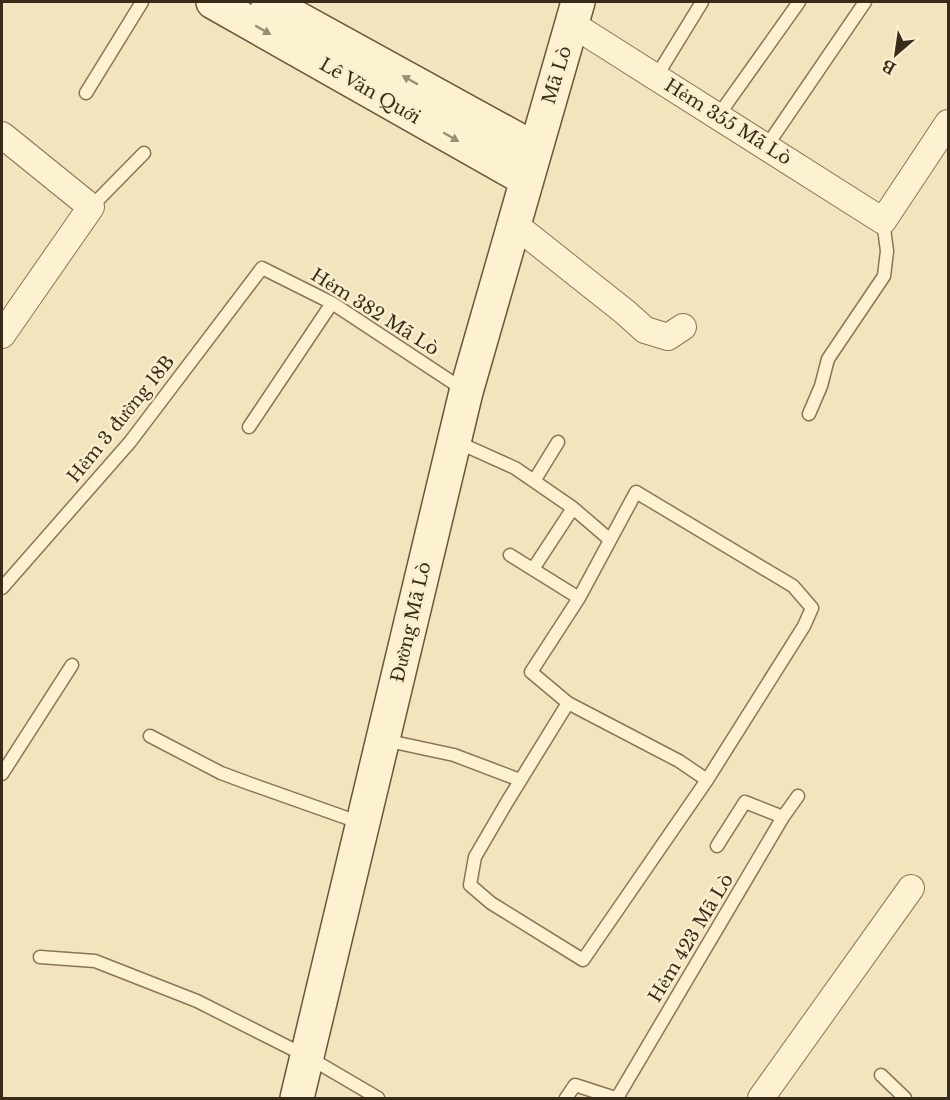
<svg xmlns="http://www.w3.org/2000/svg" width="950" height="1100" font-family="'Libre Baskerville',serif">
	<style>
		.lines { fill: none; stroke-linecap: round; stroke-linejoin: round }
		.lane-casing { stroke: #8c7454; stroke-width: 15 }
		.street-casing { stroke: #8c7454; stroke-width: 28 }
		.secondary-casing { stroke: #6d5538; stroke-width: 36 }
		.lane { stroke: #fcf1d1; stroke-width: 12 }
		.street { stroke: #fcf1d1; stroke-width: 26 }
		.secondary { stroke: #fcf1d1; stroke-width: 33 }
		.oneway { fill: #9a8e76 }
		.labels { text-anchor: middle; dominant-baseline: central; stroke-width: 5; stroke-linejoin: round; paint-order: stroke }
		.street-label { font-size: 18px; fill: #392b1b; stroke: #f9eecd }
	</style>
	<rect width="100%" height="100%" fill="#f2e5bd"/>
	<g class="lines">
		<defs>
			<path id="lane" d="M656,77L702,2
				M86,93L142,2
				M718,116L799,2
				M766,147L865,2
				M91,207L144,153
				M809,414L821,386L828,359L884,276L887,251L883,221
				M249,427L332,303
				M455,441L515,468L573,508L609,539
				M534,481L558,442
				M510,555L579,598
				M533,569L573,508
				M2,588L130,442L262,268L332,303L464,390
				M568,703L507,802L475,857L470,885L491,903L583,960L707,780L804,626L812,608L793,586L636,492L579,598L531,672L568,703L679,761L707,780
				M150,736L221,773L248,783L361,823
				M384,740L454,755L520,780
				M2,774L72,665
				M717,846L745,802L783,817
				M40,957L95,961L197,1001L308,1057L378,1098
				M881,1075L905,1098
				M566,1098L575,1085L615,1098
				M617,1098L783,817L798,796"/>
			<path id="street" d="M572,24L883,221L948,123
				M2,135L91,207L2,335
				M514,224L625,312L645,330L668,337L683,327
				M761,1098L911,888"/>
			<path id="secondary" d="M213,2L527,180
				M268,2L535,149
				M297,1098L466,392L578,2"/>
		</defs>
		<use href="#lane" class="lane-casing"/>
		<use href="#street" class="street-casing"/>
		<use href="#secondary" class="secondary-casing"/>
		<use href="#lane" class="lane"/>
		<use href="#street" class="street"/>
		<use href="#secondary" class="secondary"/>
	</g>
	<defs><path id="oneway-solid" d="M-6-.8H1V-3.2L6.5 0L1 3.2V.8H-6Z" transform="scale(1.5)"/></defs>
	<g class="oneway">
		<use href="#oneway-solid" transform="translate(263 30) rotate(30)"/>
		<use href="#oneway-solid" transform="translate(410 80) rotate(-151)"/>
		<use href="#oneway-solid" transform="translate(451 137) rotate(30)"/>
	</g>
	<g class="labels">
		<g class="street-label">
			<text transform="translate(557 75) rotate(-73)">Mã Lò</text>
			<text transform="translate(370 91) rotate(30)">Lê Văn Quới</text>
			<text transform="translate(728 122) rotate(32)">Hẻm 355 Mã Lò</text>
			<text transform="translate(375 312) rotate(32)">Hẻm 382 Mã Lò</text>
			<text transform="translate(121 419) rotate(-51)">Hẻm 3 đường 18B</text>
			<text transform="translate(411 622) rotate(-77)">Đường Mã Lò</text>
			<text transform="translate(691 938) rotate(-59)">Hẻm 423 Mã Lò</text>
		</g>
	</g>
	<rect width="950" height="1100" fill="none" stroke="#392b1b" stroke-width="6"/>
	<g transform="translate(896 54) rotate(209)" stroke="#f9eecd" stroke-width="4.5" paint-order="stroke">
	<path d="M0-4.5L10 22L0 15L-10 22Z" fill="#392b1b"/>
	<text y="-9" font-size="16" font-weight="bold" text-anchor="middle" fill="#392b1b">B</text>
	</g>
</svg>
